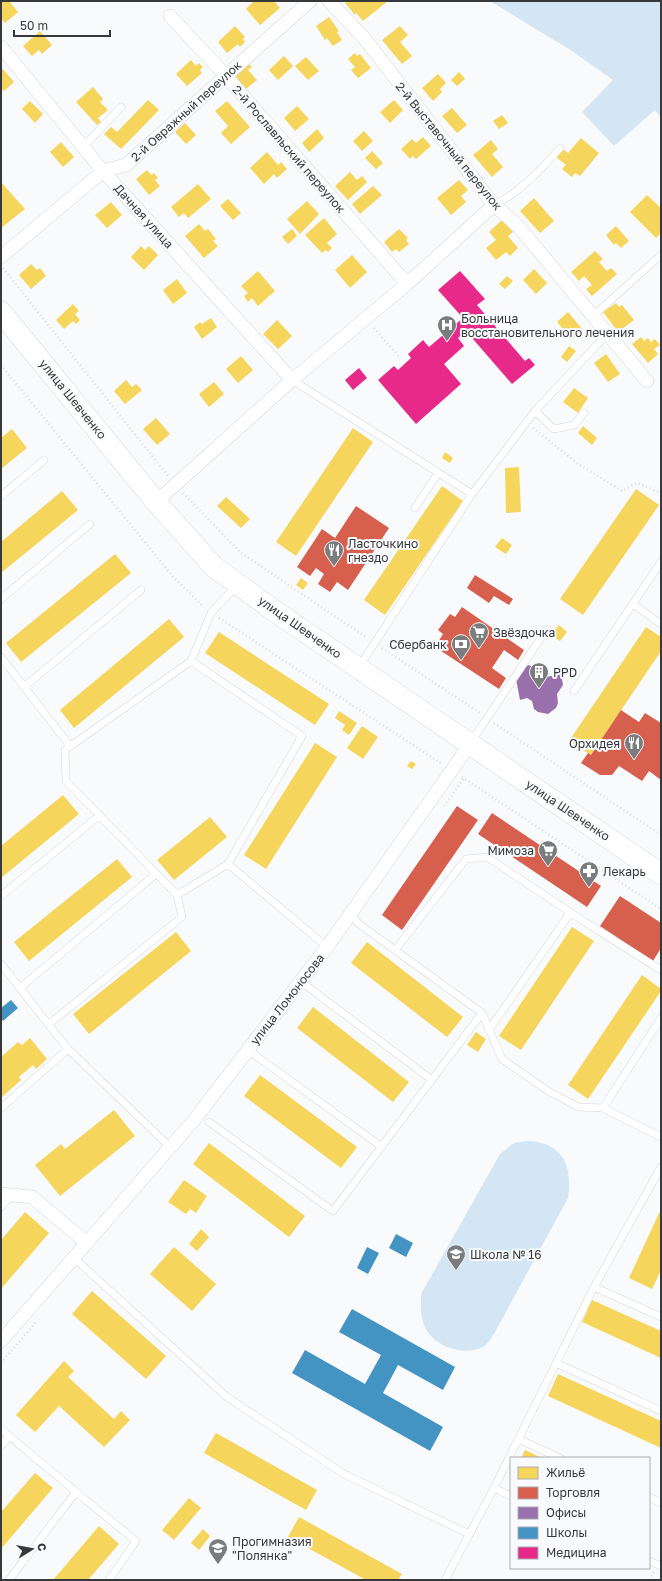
<svg xmlns="http://www.w3.org/2000/svg" width="662" height="1581" font-family="'Golos Text',sans-serif">
	<style>
		.green { fill: #d4e6f4 }
		.homes { fill: #f6d55c }
		.shops { fill: #d6604d }
		.offices { fill: #9970ab }
		.schools { fill: #4393c3 }
		.health { fill: #e7298a }
		.lines { fill: none; stroke-linecap: round; stroke-linejoin: round }
		.lane-casing { stroke: #d5d6d7; stroke-width: 8 }
		.street-casing { stroke: #d5d6d7; stroke-width: 14 }
		.primary-casing { stroke: #d5d6d7; stroke-width: 22 }
		.path { stroke: #dbdcdd; stroke-width: 2.5; stroke-dasharray: 1 3; stroke-linecap: butt }
		.lane { stroke: #fefeff; stroke-width: 7 }
		.street { stroke: #fefeff; stroke-width: 13 }
		.primary { stroke: #fefeff; stroke-width: 21 }
		.labels { text-anchor: middle; dominant-baseline: central; stroke-width: 4; stroke-linejoin: round; paint-order: stroke }
		.street-label { font-size: 12px; fill: #373839; stroke: #f8fafd }
		.poi-label { font-size: 12px; fill: #373839; stroke: #f8fafd; text-anchor: start }
	</style>
	<rect width="100%" height="100%" fill="#f9fafc"/>
	<path class="green" d="M490,1H661V118L655,110L614,146L582,112L613,80L572,51Z
		M527,1141C563,1142 573,1166 568,1198L495,1332C492,1337 488,1344 483,1347C465,1356 438,1348 427,1331C420,1320 421,1307 421,1294L500,1154L514,1143Z"/>
	<path class="homes" d="M1,1H9L18,12L5,23L1,18Z
		M254,1H274L280,8L260,25L246,9Z
		M348,1H388L363,21L356,13L355,15L345,3Z
		M329,17L339,31L337,32L342,40L333,46L327,38L325,40L316,26Z
		M235,26L245,37L243,39L245,42L240,47L238,44L227,53L218,42Z
		M400,26L408,35L400,42L412,56L402,64L382,40Z
		M40,31L52,45L42,54L39,50L32,56L23,46Z
		M355,53L357,56L360,54L371,68L358,78L351,70L355,67L348,59Z
		M284,56L293,66L278,80L269,70Z
		M306,57L319,71L308,80L295,66Z
		M191,60L196,66L199,63L203,67L200,70L202,73L187,86L176,74Z
		M249,64L252,67L248,70L257,80L246,89L235,76Z
		M1,67L14,82L4,91L1,89Z
		M459,72L465,79L457,86L451,80Z
		M438,74L446,83L440,89L442,92L433,101L422,88Z
		M93,87L103,99L100,102L108,110L98,118L101,122L97,125L76,102Z
		M148,100L159,110L121,149L104,134L111,127L117,132Z
		M394,100L403,110L390,123L380,112Z
		M30,101L43,114L35,123L22,109Z
		M227,101L250,127L231,144L221,133L228,126L215,111Z
		M297,106L309,119L295,131L284,118Z
		M452,108L467,125L457,133L442,116Z
		M502,115L508,123L499,129L493,121Z
		M185,123L196,135L186,144L175,132Z
		M317,129L324,138L309,152L302,143Z
		M364,131L373,141L362,151L353,141Z
		M423,137L431,146L416,159L413,156L410,159L401,149L412,139L416,143Z
		M581,138L599,153L580,176L575,173L572,177L562,169L566,165L556,157L563,149L568,153Z
		M491,140L498,149L492,154L503,167L492,177L473,155Z
		M61,142L74,157L63,167L50,152Z
		M372,151L383,163L376,169L365,158Z
		M267,152L278,165L281,162L287,169L277,178L274,174L264,184L250,168Z
		M147,170L151,175L154,173L158,178L155,180L160,186L149,195L136,179Z
		M350,172L357,180L362,176L367,182L348,200L335,186Z
		M459,180L468,190L461,196L466,202L451,215L437,198Z
		M1,182L25,209L1,228Z
		M198,184L211,199L188,218L184,213L179,217L171,207Z
		M373,186L382,195L360,214L352,204Z
		M647,195L661,208V233L656,238L630,212Z
		M534,198L554,221L540,233L520,211Z
		M228,199L241,213L233,220L220,206Z
		M307,201L319,214L300,234L287,219Z
		M111,202L122,215L107,228L95,215Z
		M324,218L337,234L327,243L332,248L328,252L326,250L322,253L305,235Z
		M502,220L513,232L508,236L518,248L510,256L506,252L496,260L486,248L496,240L489,232Z
		M199,224L205,231L208,229L216,239L213,241L218,246L204,258L185,236Z
		M616,226L629,241L621,248L616,243L614,245L606,235Z
		M292,229L297,236L288,244L282,237Z
		M399,229L408,238L406,240L409,244L399,252L396,249L392,252L384,242Z
		M141,246L145,250L149,246L158,255L144,270L131,257Z
		M595,251L603,259L599,262L607,271L611,268L617,274L592,296L586,289L592,285L584,276L579,281L571,272Z
		M352,255L367,272L350,288L335,270Z
		M31,264L37,270L40,268L46,276L31,289L19,275Z
		M534,269L547,283L536,294L523,280Z
		M258,271L275,291L258,306L252,298L248,302L244,296L248,293L241,286Z
		M507,276L513,281L505,289L499,284Z
		M177,279L187,293L173,304L163,290Z
		M616,303L619,307L622,305L634,320L618,332L603,312Z
		M73,304L79,311L75,314L80,320L76,324L73,321L64,329L56,320Z
		M568,312L583,330L572,339L557,322Z
		M211,318L217,327L202,339L194,327L200,322L202,324Z
		M277,320L292,336L278,349L263,334Z
		M641,337L644,341L648,338L651,342L655,339L660,345L654,349L658,354L648,363L632,344Z
		M569,346L576,351L567,362L561,357Z
		M606,354L620,374L608,382L594,363Z
		M241,356L253,370L238,383L226,369Z
		M126,380L132,387L136,384L142,390L125,404L114,391Z
		M214,382L224,394L209,407L199,394Z
		M574,388L588,398L578,413L563,402Z
		M156,418L170,434L157,445L143,429Z
		M583,426L597,438L592,445L578,433Z
		M353,428L373,442L296,556L276,542Z
		M12,429L27,448L1,469V438Z
		M445,452L453,458L450,463L442,458Z
		M519,467L521,512L506,513L505,468Z
		M442,486L463,501L385,615L364,600Z
		M636,489L659,505L583,615L560,599Z
		M62,491L78,510L1,573V542Z
		M226,497L250,519L241,528L217,506Z
		M502,538L512,545L506,554L495,547Z
		M115,554L131,573L21,662L6,643Z
		M301,578L308,583L303,590L296,585Z
		M169,619L184,637L74,728L60,710Z
		M559,625L567,632L560,641L551,635Z
		M646,627L661,637V651L591,755L569,741Z
		M219,632L329,704L315,725L205,653Z
		M339,711L357,723L349,735L342,730L345,725L335,718Z
		M362,726L378,737L363,759L347,748Z
		M315,743L337,757L266,869L244,855Z
		M411,761L416,764L412,769L407,766Z
		M63,795L79,814L1,878V846Z
		M210,817L227,837L174,880L157,860Z
		M117,859L132,877L29,961L14,942Z
		M572,927L594,941L521,1050L499,1036Z
		M176,932L191,951L89,1034L73,1014Z
		M367,942L463,1017L447,1037L351,963Z
		M642,975L661,989V991L588,1099L568,1085Z
		M313,1007L409,1082L393,1102L297,1028Z
		M476,1032L486,1039L478,1052L467,1045Z
		M30,1038L47,1059L36,1069L33,1065L19,1077L21,1080L1,1098V1057L18,1042L22,1045Z
		M260,1075L357,1147L341,1168L244,1096Z
		M114,1110L135,1136L60,1196L35,1165L61,1144L65,1149Z
		M209,1143L305,1216L289,1237L193,1164Z
		M184,1180L207,1196L196,1213L190,1209L186,1214L168,1202Z
		M661,1209V1270L652,1289L629,1278Z
		M25,1212L49,1233L1,1289V1240Z
		M201,1229L209,1237L197,1251L189,1244Z
		M174,1247L216,1284L192,1311L150,1274Z
		M92,1291L166,1356L146,1379L72,1314Z
		M592,1300L661,1331V1358L582,1322Z
		M64,1361L74,1371L68,1377L114,1419L121,1411L130,1420L104,1447L59,1406L35,1432L16,1415Z
		M558,1374L661,1421V1448L548,1396Z
		M216,1433L317,1490L306,1510L204,1453Z
		M525,1450L542,1458H521Z
		M35,1473L53,1488L1,1549V1512Z
		M189,1498L201,1508L174,1540L162,1530Z
		M299,1517L402,1574L398,1580H366L288,1537Z
		M99,1526L119,1544L88,1580H53Z
		M203,1529L210,1536L199,1550L191,1543Z"/>
	<path class="shops" d="M356,506L389,528L348,590L337,582L330,592L318,584L324,574L316,568L310,576L297,567L322,529L335,538Z
		M475,575L513,599L509,605L494,596L489,603L467,588Z
		M462,607L524,650L518,660L504,650L492,668L506,678L499,689L435,647L443,634L438,630L450,614L455,617Z
		M621,710L639,722L645,713L661,723V780L649,771L642,781L619,766L612,775H600L581,763L588,753L591,755Z
		M457,806L478,820L402,930L382,915Z
		M492,813L601,886L587,907L478,834Z
		M620,896L661,923V948L653,961L600,926Z"/>
	<path class="offices" d="M529,665L546,677L561,674L563,685L557,694L558,703L556,708L548,714L538,712L534,709L532,701L527,698L520,700L516,679L523,667Z"/>
	<path class="schools" d="M11,1000L18,1008L3,1021L1,1018V1008Z
		M396,1234L413,1243L406,1257L389,1248Z
		M367,1247L379,1253L368,1274L357,1268Z
		M352,1309L455,1367L443,1390L398,1365L383,1393L443,1427L430,1451L292,1373L305,1350L365,1384L381,1355L339,1332Z"/>
	<path class="health" d="M460,271L485,299L477,305L525,361L529,358L535,365L512,384L466,331L458,338L464,346L444,364L461,384L416,424L378,380L394,366L398,370L411,358L408,354L423,340L429,347L463,318L438,290Z
		M359,368L367,378L353,390L345,380Z"/>
	<g class="lines">
		<defs>
			<path id="lane" d="M83,147L121,107
				M494,205C520,192 541,170 560,148
				M593,316L661,255
				M292,380L472,494
				M535,411L554,429L574,425L584,413
				M1,496L44,460
				M415,508L438,473
				M237,585L211,613L191,661L302,736L228,864L327,947
				M1,599L90,524
				M633,604L661,624
				M1,657L70,746
				M191,661L65,750L66,781L177,895L228,864
				M359,667L472,494L535,411L608,333
				M24,687L141,590
				M574,691L661,562
				M471,742L547,629
				M1,896L100,815
				M350,914L359,924L482,1013L502,1059L548,1091L578,1107L603,1108L661,1137
				M395,950L466,859L487,857L585,922L661,970
				M1,964L68,1049
				M300,981L432,1080
				M20,988L156,874
				M49,1024L182,917L177,895
				M489,1030L570,913
				M248,1050L382,1147
				M1,1108L68,1049L170,1147
				M603,1108L661,1018
				M209,1122L333,1211L482,1013
				M1,1207L11,1195
				M74,1258L227,1397L344,1474L469,1534
				M594,1287L661,1167
				M556,1363L661,1411
				M1,1429L76,1492L9,1580
				M518,1439L560,1458
				M1,1446L9,1436
				M494,1488L511,1496
				M76,1492L136,1541L109,1580
				M649,1497L661,1503
				M649,1561L661,1566
				M445,1580L494,1488L594,1287L661,1317"/>
			<path id="street" d="M329,1L364,38L494,205L518,226L647,381
				M170,16L226,76L407,284
				M1,47L103,171L292,380
				M1,257L103,171L126,165L310,1
				M156,502L292,380L407,284L494,205
				M1,1194L32,1197L87,1243
				M1,1341L194,1120L327,947L471,743"/>
			<path id="primary" d="M1,312L156,502L213,566L273,610L661,874"/>
		</defs>
		<use href="#lane" class="lane-casing"/>
		<use href="#street" class="street-casing"/>
		<use href="#primary" class="primary-casing"/>
		<path class="path" d="M3,268L168,476
			M374,328L400,358
			M1,365L174,578L204,607
			M533,428L577,463L622,491L637,483L661,493
			M183,493L240,552L367,638
			M219,618L442,764
			M382,648L480,713
			M494,723L661,835
			M462,777L661,909
			M444,806L464,778
			M1,1363L37,1321
			M650,1580L654,1571"/>
		<use href="#lane" class="lane"/>
		<use href="#street" class="street"/>
		<use href="#primary" class="primary"/>
	</g>
	<defs>
		<symbol id="hospital-pin" viewBox="-11 -11 22 30"><path d="M0 17L-7.5 6A9.5 9.5 0 1 1 7.5 6Z" fill="#7b7c7d" stroke="#f8fafd"/><path d="M-5-5h3v3.5h4V-5h3V5h-3V1.5h-4V5h-3Z" fill="#fff"/></symbol>
		<symbol id="restaurant-pin" viewBox="-11 -11 22 30"><path d="M0 17L-7.5 6A9.5 9.5 0 1 1 7.5 6Z" fill="#7b7c7d" stroke="#f8fafd"/><path d="M-5-6h1v4h1v-4h1v4h1v-4h1v5L-1.5 .5V6h-2V.5L-5-1ZM5-6V6H3V1.5H1.5Q1.5-4 5-6Z" fill="#fff"/></symbol>
		<symbol id="supermarket-pin" viewBox="-11 -11 22 30"><path d="M0 17L-7.5 6A9.5 9.5 0 1 1 7.5 6Z" fill="#7b7c7d" stroke="#f8fafd"/><path d="M-6-5.5h2.5l.6 2H6L4.5 2H-2.5L-4.4-4H-6ZM-1.5 3.2a1.3 1.3 0 1 0 .1 0ZM3 3.2a1.3 1.3 0 1 0 .1 0Z" fill="#fff"/></symbol>
		<symbol id="bank-pin" viewBox="-11 -11 22 30"><path d="M0 17L-7.5 6A9.5 9.5 0 1 1 7.5 6Z" fill="#7b7c7d" stroke="#f8fafd"/><path d="M-6-4H6V4H-6ZM0-2.3a2.3 2.3 0 1 0 0 4.6a2.3 2.3 0 1 0 0-4.6Z" fill="#fff"/></symbol>
		<symbol id="building-pin" viewBox="-11 -11 22 30"><path d="M0 17L-7.5 6A9.5 9.5 0 1 1 7.5 6Z" fill="#7b7c7d" stroke="#f8fafd"/><path d="M-4-6H4V6H1V3H-1V6H-4ZM-2.5-4.3h1.7v1.8h-1.7ZM.8-4.3h1.7v1.8H.8ZM-2.5-1h1.7V.8h-1.7ZM.8-1h1.7V.8H.8Z" fill="#fff"/></symbol>
		<symbol id="pharmacy-pin" viewBox="-11 -11 22 30"><path d="M0 17L-7.5 6A9.5 9.5 0 1 1 7.5 6Z" fill="#7b7c7d" stroke="#f8fafd"/><path d="M-2-6h4v4h4v4h-4v4h-4v-4h-4v-4h4Z" fill="#fff"/></symbol>
		<symbol id="school-pin" viewBox="-11 -11 22 30"><path d="M0 17L-7.5 6A9.5 9.5 0 1 1 7.5 6Z" fill="#7b7c7d" stroke="#f8fafd"/><path d="M0-5L7-2L0 1L-7-2ZM-4 1L0 2.5L4 1V4Q0 6-4 4Z" fill="#fff"/></symbol>
	</defs>
	<g fill-rule="evenodd">
		<use href="#hospital-pin" x="436" y="314" width="22" height="30"/>
		<use href="#restaurant-pin" x="323" y="539" width="22" height="30"/>
		<use href="#supermarket-pin" x="468" y="621" width="22" height="30"/>
		<use href="#bank-pin" x="450" y="633" width="22" height="30"/>
		<use href="#building-pin" x="528" y="661" width="22" height="30"/>
		<use href="#restaurant-pin" x="623" y="732" width="22" height="30"/>
		<use href="#supermarket-pin" x="537" y="839" width="22" height="30"/>
		<use href="#pharmacy-pin" x="578" y="860" width="22" height="30"/>
		<use href="#school-pin" x="445" y="1243" width="22" height="30"/>
		<use href="#school-pin" x="207" y="1537" width="22" height="30"/>
	</g>
	<g class="labels">
		<g class="street-label">
			<text transform="translate(186 111) rotate(-42)">2-й Овражный переулок</text>
			<text transform="translate(449 146) rotate(51)">2-й Выставочный переулок</text>
			<text transform="translate(289 149) rotate(49)">2-й Рославльский переулок</text>
			<text transform="translate(144 216) rotate(48)">Дачная улица</text>
			<text transform="translate(73 399) rotate(51)">улица Шевченко</text>
			<text transform="translate(300 627) rotate(35)">улица Шевченко</text>
			<text transform="translate(568 810) rotate(34)">улица Шевченко</text>
			<text transform="translate(287 999) rotate(-52)">улица Ломоносова</text>
		</g>
		<g class="poi-label">
			<text x="461" y="318">Больница<tspan x="461" dy="14">восстановительного лечения</tspan></text>
			<text x="348" y="543">Ласточкино<tspan x="348" dy="14">гнездо</tspan></text>
			<text x="493" y="632">Звёздочка</text>
			<text x="447" y="644" text-anchor="end">Сбербанк</text>
			<text x="553" y="672">PPD</text>
			<text x="620" y="743" text-anchor="end">Орхидея</text>
			<text x="534" y="850" text-anchor="end">Мимоза</text>
			<text x="603" y="871">Лекарь</text>
			<text x="470" y="1254">Школа № 16</text>
			<text x="232" y="1541">Прогимназия<tspan x="232" dy="14">"Полянка"</tspan></text>
		</g>
	</g>
	<rect width="662" height="1581" fill="none" stroke="#373839" stroke-width="4"/>
	<rect x="510" y="1457" width="140" height="112" fill="#f8fafd" stroke="#abacaf"/>
	<rect x="518" y="1467" width="20" height="12" fill="#f6d55c" stroke="#abacaf"/>
	<text x="546" y="1477" font-size="12" fill="#373839">Жильё</text>
	<rect x="518" y="1487" width="20" height="12" fill="#d6604d" stroke="#abacaf"/>
	<text x="546" y="1497" font-size="12" fill="#373839">Торговля</text>
	<rect x="518" y="1507" width="20" height="12" fill="#9970ab" stroke="#abacaf"/>
	<text x="546" y="1517" font-size="12" fill="#373839">Офисы</text>
	<rect x="518" y="1527" width="20" height="12" fill="#4393c3" stroke="#abacaf"/>
	<text x="546" y="1537" font-size="12" fill="#373839">Школы</text>
	<rect x="518" y="1547" width="20" height="12" fill="#e7298a" stroke="#abacaf"/>
	<text x="546" y="1557" font-size="12" fill="#373839">Медицина</text>
	<g transform="translate(32 1549) rotate(79)" stroke="#f8fafd" stroke-width="3" paint-order="stroke">
	<path d="M0-3L7 15L0 10L-7 15Z" fill="#373839"/>
	<text y="-6" font-size="11" font-weight="bold" text-anchor="middle" fill="#373839">С</text>
	</g>
	<path d="M14 30v6h96v-6" fill="none" stroke="#373839" stroke-width="2"/>
	<text x="20" y="30" font-size="12" fill="#373839" stroke="#f8fafd" stroke-width="3" paint-order="stroke">50 m</text>
</svg>
